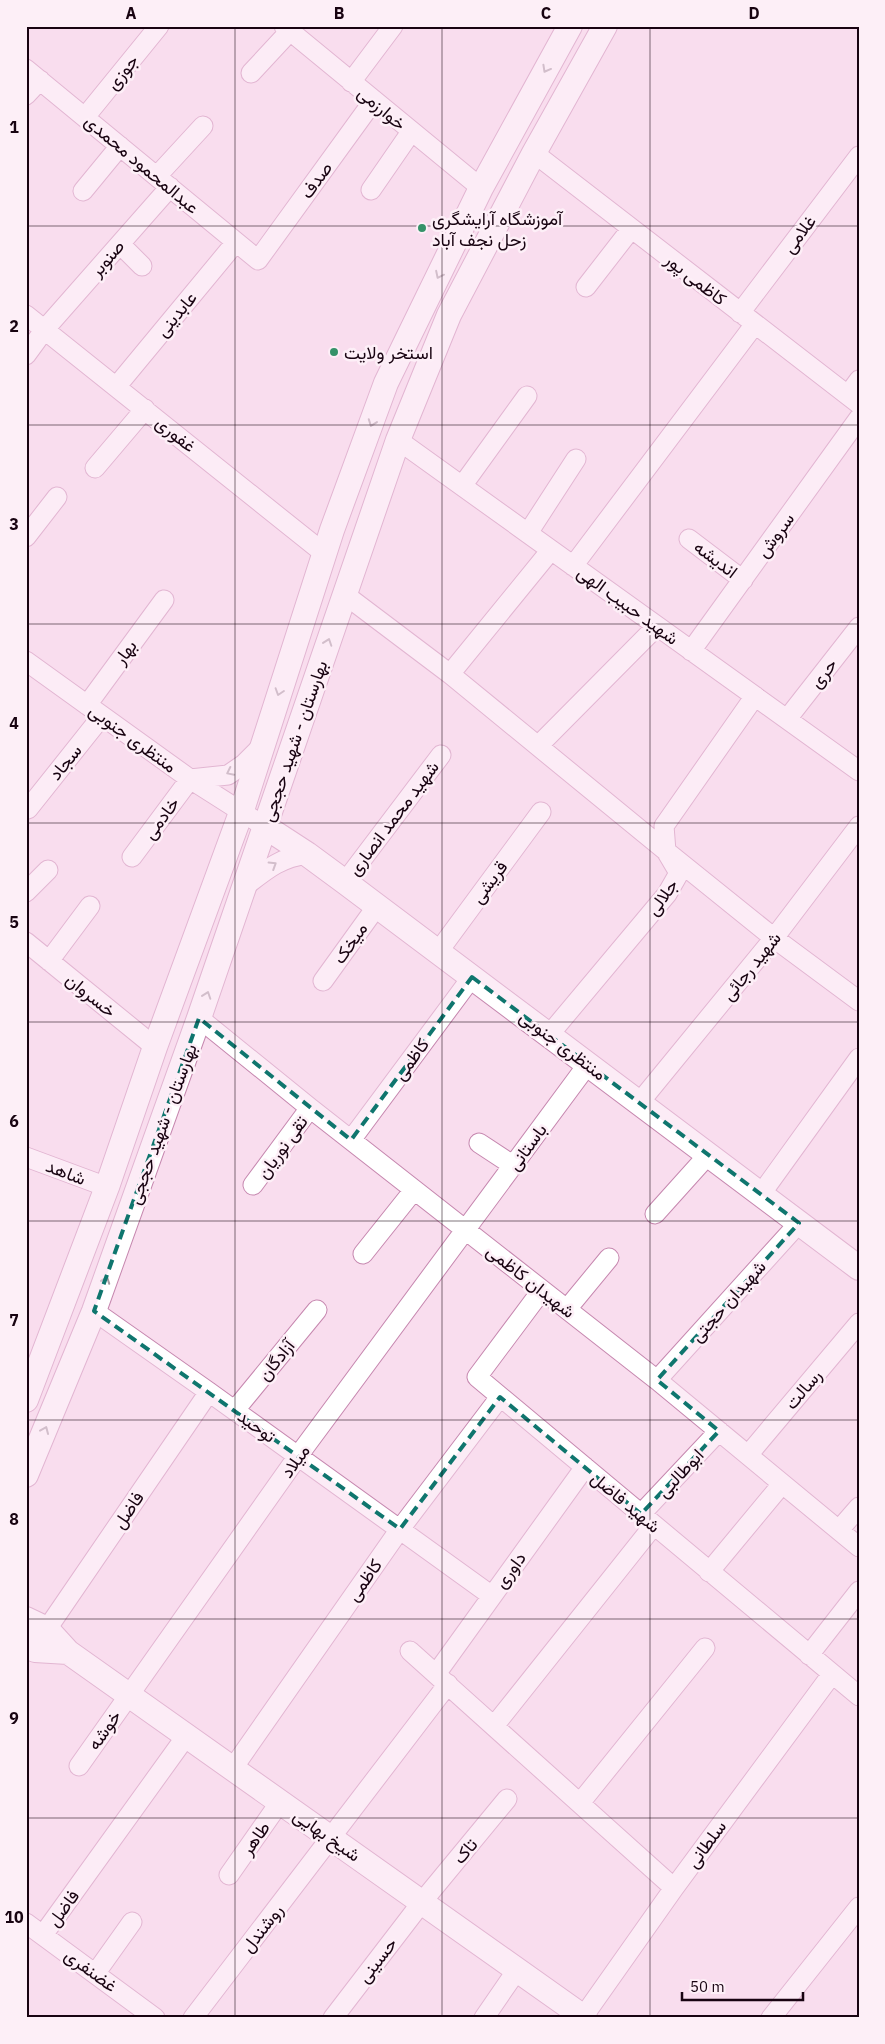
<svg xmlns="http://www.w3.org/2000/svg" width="885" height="2044" font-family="'IBM Plex Sans',Vazirmatn,sans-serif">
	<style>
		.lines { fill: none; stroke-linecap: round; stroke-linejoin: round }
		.minor-casing { stroke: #c687af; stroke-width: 21 }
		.major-casing { stroke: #c687af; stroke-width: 26 }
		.minor { stroke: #fff; stroke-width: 19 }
		.major { stroke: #fff; stroke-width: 24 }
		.oneway { stroke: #a39aa0 }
		.marked { fill: none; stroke: #0f766e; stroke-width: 4; stroke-dasharray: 10 6; stroke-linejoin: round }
		.grid { fill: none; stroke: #180311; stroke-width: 1; stroke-opacity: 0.55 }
		.poi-dot { fill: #359269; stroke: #fdeff7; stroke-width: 2 }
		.labels { text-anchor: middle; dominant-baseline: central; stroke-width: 5; stroke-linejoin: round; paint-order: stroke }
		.street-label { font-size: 18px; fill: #180311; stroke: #fdeff7 }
		.poi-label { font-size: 18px; fill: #180311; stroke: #fdeff7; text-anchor: start }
		.neatline { fill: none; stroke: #180311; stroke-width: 2 }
		.grid-label { font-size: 16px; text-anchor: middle; font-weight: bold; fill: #180311 }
	</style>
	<rect width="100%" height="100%" fill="#f9ddee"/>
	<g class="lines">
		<defs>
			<path id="minor" d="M284,26L481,188
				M26,69L258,260L374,100
				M251,73L290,31
				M351,82L393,26
				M26,95L40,80
				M85,117L159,26
				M534,153L859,404
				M157,176L203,126
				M371,190L411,132
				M83,191L120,146
				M120,244L142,266
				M586,287L631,229
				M740,313L859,156
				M26,315L325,554
				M26,355L45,329L170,187
				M116,387L236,242
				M848,395L859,380
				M398,440L859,771
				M95,468L145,409
				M462,486L527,396
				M528,533L576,459
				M26,537L57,497
				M689,539L743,580
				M573,566L755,324
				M344,594L450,674L666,851L774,938L859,1001
				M691,651L859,418
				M26,661L190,779L264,826
				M450,674L551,550
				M87,705L164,600
				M787,719L859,627
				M539,745L657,626
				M28,809L102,716
				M132,857L190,779L228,775L244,764L261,747
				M345,882L441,755
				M244,887C266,870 279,858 307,854
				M26,892L48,870
				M26,942L155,1047
				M438,952L541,812
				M49,961L90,906
				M323,981L377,906
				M199,1018L310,1108L657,1380L859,1547
				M549,1035L667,894L679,873L666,851L664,826L755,696
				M639,1103L774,938L859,826
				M351,1140L472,977
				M479,1143L514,1166
				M26,1157L107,1187
				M253,1185L310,1108
				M761,1194L859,1058
				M655,1214L708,1155
				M363,1254L414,1190
				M542,1290L477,1377L859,1696
				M567,1309L609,1258
				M94,1311L209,1392L492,1596
				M657,1380L799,1223
				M235,1410L317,1310
				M748,1455L859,1323
				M641,1514L719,1431
				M839,1530L859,1507
				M709,1572L782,1484
				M47,1629L209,1392
				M410,1651L674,1888
				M809,1655L859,1591
				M436,1674L585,1467
				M494,1726L654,1525
				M79,1766L298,1456L588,1064
				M233,1768L400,1529L500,1397
				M580,1803L705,1648
				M229,1875L280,1802
				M26,1923L155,2018
				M43,1935L187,1735
				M95,1974L132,1922
				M583,2017L674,1888L832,1674
				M193,2018L448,1684
				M333,2018L422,1902L507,1799
				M484,2018L517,1970
				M771,2018L859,1907"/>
			<path id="major" d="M264,826L307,854L345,882L859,1268
				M26,1400L107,1187L155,1047L242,810L332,530L386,383L481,188L570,26
				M26,1475L94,1311L199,1018L398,440L449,315L534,153L605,26
				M26,1619L47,1629L68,1652L585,2018
				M26,1645L35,1650L68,1652"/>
		</defs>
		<use href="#minor" class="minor-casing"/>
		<use href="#major" class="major-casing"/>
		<use href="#minor" class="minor"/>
		<use href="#major" class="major"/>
	</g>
	<defs><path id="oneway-chevron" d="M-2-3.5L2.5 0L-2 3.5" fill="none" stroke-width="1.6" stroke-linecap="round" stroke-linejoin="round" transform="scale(1.25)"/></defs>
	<g class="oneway">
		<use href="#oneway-chevron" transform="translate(546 69) rotate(119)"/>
		<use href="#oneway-chevron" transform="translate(439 275) rotate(116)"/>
		<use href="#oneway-chevron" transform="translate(372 423) rotate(110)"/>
		<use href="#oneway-chevron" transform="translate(328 642) rotate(-71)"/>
		<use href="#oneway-chevron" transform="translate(279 692) rotate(108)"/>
		<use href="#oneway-chevron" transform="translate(230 772) rotate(154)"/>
		<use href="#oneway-chevron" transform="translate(273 865) rotate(-32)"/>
		<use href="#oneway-chevron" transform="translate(207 995) rotate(-71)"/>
		<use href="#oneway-chevron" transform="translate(106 1280) rotate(-70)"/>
		<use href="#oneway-chevron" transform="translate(45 1430) rotate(-67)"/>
	</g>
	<path d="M0 0H885V2044H0ZM472,977L799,1223L657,1380L719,1431L641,1514L500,1397L400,1529L94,1311L199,1018L351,1140Z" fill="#f9ddee" fill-opacity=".55" fill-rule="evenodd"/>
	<path class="marked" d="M472,977L799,1223L657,1380L719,1431L641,1514L500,1397L400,1529L94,1311L199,1018L351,1140Z"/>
	<path class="grid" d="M235,26V2018M442,26V2018M650,26V2018M26,226H859M26,425H859M26,624H859M26,823H859M26,1022H859M26,1221H859M26,1420H859M26,1619H859M26,1818H859"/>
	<g class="poi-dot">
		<circle cx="422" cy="228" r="5"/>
		<circle cx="334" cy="352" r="5"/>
	</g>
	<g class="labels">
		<g class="street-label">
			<text transform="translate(122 72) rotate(-51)">جوزی</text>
			<text transform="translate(382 108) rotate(40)">خوارزمی</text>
			<text transform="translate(142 164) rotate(40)">عبدالمحمود محمدی</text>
			<text transform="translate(316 180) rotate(-54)">صدف</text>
			<text transform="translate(799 234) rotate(-53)">غلامی</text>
			<text transform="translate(107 258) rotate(-49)">صنوبر</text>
			<text transform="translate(696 279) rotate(38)">کاظمی پور</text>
			<text transform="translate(176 314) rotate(-50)">عابدینی</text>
			<text transform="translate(176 434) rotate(39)">غفوری</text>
			<text transform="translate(775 535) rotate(-54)">سروش</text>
			<text transform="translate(716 559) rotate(37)">اندیشه</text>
			<text transform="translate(628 605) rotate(36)">شهید حبیب الهی</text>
			<text transform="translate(125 652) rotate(-54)">بهار</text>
			<text transform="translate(823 673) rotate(-52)">حری</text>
			<text transform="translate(133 738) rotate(36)">منتظری جنوبی</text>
			<text transform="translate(294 741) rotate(-71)">بهارستان - شهید حججی</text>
			<text transform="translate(65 762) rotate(-51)">سجاد</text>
			<text transform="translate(161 818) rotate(-53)">خادمی</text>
			<text transform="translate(393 818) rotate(-53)">شهید محمد انصاری</text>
			<text transform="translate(489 882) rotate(-54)">قریشی</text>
			<text transform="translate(662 897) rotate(-54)">جلالی</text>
			<text transform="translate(350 943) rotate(-55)">میخک</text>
			<text transform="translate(751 966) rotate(-51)">شهید رجائی</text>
			<text transform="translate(91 995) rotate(39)">خسروان</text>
			<text transform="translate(563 1045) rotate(37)">منتظری جنوبی</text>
			<text transform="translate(411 1059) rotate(-54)">کاظمی</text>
			<text transform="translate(162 1124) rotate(-70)">بهارستان - شهید حججی</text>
			<text transform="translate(282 1147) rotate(-54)">تقی نوریان</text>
			<text transform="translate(527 1147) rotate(-54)">باستانی</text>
			<text transform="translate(66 1172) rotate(21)">شاهد</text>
			<text transform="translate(531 1281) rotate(38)">شهیدان کاظمی</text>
			<text transform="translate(728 1301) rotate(-48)">شهیدان حجتی</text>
			<text transform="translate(276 1360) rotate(-51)">آزادگان</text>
			<text transform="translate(803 1389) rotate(-50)">رسالت</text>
			<text transform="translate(257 1426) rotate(36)">توحید</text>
			<text transform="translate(295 1461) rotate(-54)">میلاد</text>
			<text transform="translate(680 1473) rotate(-47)">ابوطالبی</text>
			<text transform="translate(626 1502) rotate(40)">شهید فاضل</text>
			<text transform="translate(128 1510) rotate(-56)">فاضل</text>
			<text transform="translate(510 1570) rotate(-54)">داوری</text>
			<text transform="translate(364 1580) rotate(-55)">کاظمی</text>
			<text transform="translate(104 1730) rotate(-55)">خوشه</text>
			<text transform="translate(327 1835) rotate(35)">شیخ بهایی</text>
			<text transform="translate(255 1838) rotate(-55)">طاهر</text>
			<text transform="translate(706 1844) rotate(-54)">سلطانی</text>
			<text transform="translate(465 1851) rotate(-50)">تاک</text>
			<text transform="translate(63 1908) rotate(-54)">فاضل</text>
			<text transform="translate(262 1928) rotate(-52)">روشندل</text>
			<text transform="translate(377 1960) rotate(-52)">حسینی</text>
			<text transform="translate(91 1970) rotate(36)">غضنفری</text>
		</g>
		<g class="poi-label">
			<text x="432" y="218">آموزشگاه آرایشگری<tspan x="432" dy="21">زحل نجف آباد</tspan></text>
			<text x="344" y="352">استخر ولایت</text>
		</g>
	</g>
	<rect width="885" height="2044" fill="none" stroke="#fdeff7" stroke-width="55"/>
	<path d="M682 1992v8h121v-8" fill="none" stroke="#180311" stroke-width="2.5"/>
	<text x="690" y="1992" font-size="15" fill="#180311" stroke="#fdeff7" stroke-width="4" paint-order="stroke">50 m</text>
	<rect x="28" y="28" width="830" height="1988" class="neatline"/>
	<g class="grid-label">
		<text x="131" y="19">A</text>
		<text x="339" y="19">B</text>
		<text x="546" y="19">C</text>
		<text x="754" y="19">D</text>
		<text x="14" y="133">1</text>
		<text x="14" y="332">2</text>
		<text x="14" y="530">3</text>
		<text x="14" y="729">4</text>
		<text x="14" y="928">5</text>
		<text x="14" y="1127">6</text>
		<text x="14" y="1326">7</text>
		<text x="14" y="1525">8</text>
		<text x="14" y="1724">9</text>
		<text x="14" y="1923">10</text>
	</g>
</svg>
